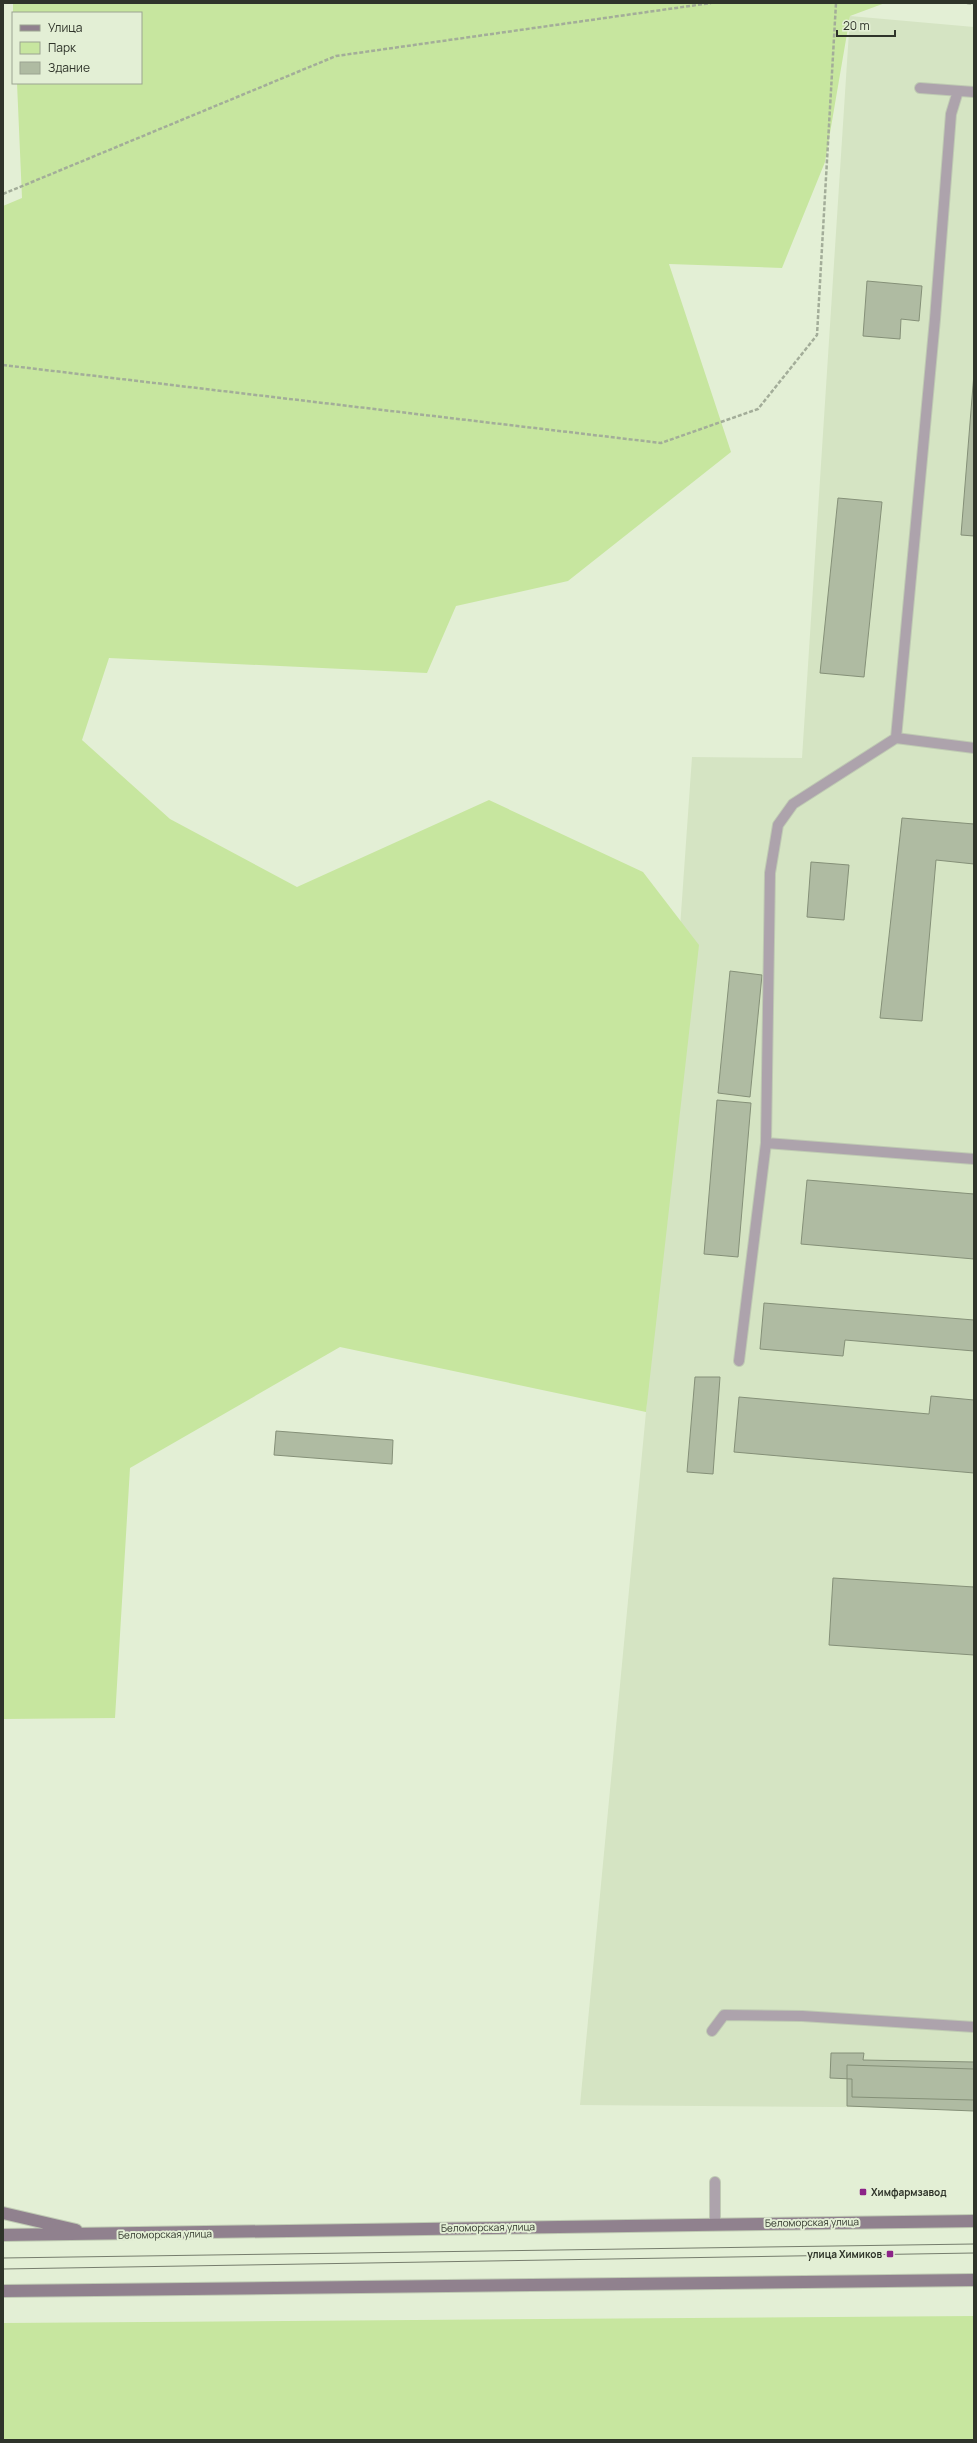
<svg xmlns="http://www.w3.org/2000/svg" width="977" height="2443" font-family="Manrope,sans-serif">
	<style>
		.built { fill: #d5e4c3 }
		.green { fill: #c7e69f }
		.building { fill: #afbba2; stroke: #859078 }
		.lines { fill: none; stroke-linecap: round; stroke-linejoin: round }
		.lane-casing { stroke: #bfcab3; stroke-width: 12 }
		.secondary-casing { stroke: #bfcab3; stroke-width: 14 }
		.path { stroke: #a3ad99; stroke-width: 2.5; stroke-dasharray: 4 2; stroke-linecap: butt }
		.lane { stroke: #ada3ac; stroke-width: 10 }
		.secondary { stroke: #90818e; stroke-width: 12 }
		.tram { stroke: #767d6d; stroke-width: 1 }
		.poi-dot { fill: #8c2388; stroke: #e3efd5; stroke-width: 1.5 }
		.labels { text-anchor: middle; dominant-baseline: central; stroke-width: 4; stroke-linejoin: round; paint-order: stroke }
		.poi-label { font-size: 10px; font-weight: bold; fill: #2f342a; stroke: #e3efd5; text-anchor: start }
		.street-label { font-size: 10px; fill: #2f342a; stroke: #e3efd5 }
	</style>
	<rect width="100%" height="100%" fill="#e3efd5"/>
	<path class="built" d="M850,16L974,27V2108L580,2105L646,1412L692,757L802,758Z"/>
	<path class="green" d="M13,3H885L850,16L825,162L782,268L669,264L731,452L568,581L456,606L427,673L109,658L82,740L170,819L297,887L489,800L643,872L699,945L646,1412L340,1347L130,1468L115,1718L3,1719V206L22,198L17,83H141V13H13Z
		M974,2316V2440H3V2323Z"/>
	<path class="building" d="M867,281L922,286L919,321L901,319L900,339L863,336Z
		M974,373V536L961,535Z
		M838,498L882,502L864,677L820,673Z
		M902,818L974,824V864L936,860L922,1021L880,1018Z
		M811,862L849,865L844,920L807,917Z
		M730,971L762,975L750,1097L718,1093Z
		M717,1100L751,1103L738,1257L704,1254Z
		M807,1180L974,1194V1259L801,1244Z
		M764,1303L974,1320V1351L845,1340L843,1356L760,1349Z
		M695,1377H720L713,1474L687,1472Z
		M931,1396L974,1400V1473L734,1452L739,1397L929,1414Z
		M276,1431L393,1440L392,1464L274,1455Z
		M833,1578L974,1587V1655L829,1645Z
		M831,2053H864L863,2060L974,2062V2100L852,2097V2079L830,2078Z
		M847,2065L974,2069V2111L847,2106Z"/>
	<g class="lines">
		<defs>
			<path id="lane" d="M920,88L974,92
				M896,738L974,748
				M766,1143L974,1159
				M739,1361L766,1143L770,873L778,825L793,804L896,738L935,319L951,114L958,91
				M712,2031L724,2015L802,2016L974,2027
				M715,2223V2182"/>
			<path id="secondary" d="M3,2213L76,2230
				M3,2235L974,2221
				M3,2291L974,2280"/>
		</defs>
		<use href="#lane" class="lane-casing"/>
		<use href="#secondary" class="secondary-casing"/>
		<path class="path" d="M967,3L974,4
			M3,194L336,56L711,3
			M3,365L661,443L758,409L817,335L836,3"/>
		<use href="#lane" class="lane"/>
		<use href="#secondary" class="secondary"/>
		<path class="tram" d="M3,2258L974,2244
			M3,2269L974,2253"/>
	</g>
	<g class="poi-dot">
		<rect x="859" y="2188" width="8" height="8" rx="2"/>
		<rect x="886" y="2250" width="8" height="8" rx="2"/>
	</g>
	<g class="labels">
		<g class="poi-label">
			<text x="871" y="2192">Химфармзавод</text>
			<text x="882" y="2254" text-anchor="end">улица Химиков</text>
		</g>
		<g class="street-label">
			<text transform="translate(812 2222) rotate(-1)">Беломорская улица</text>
			<text transform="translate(488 2227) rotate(-1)">Беломорская улица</text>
			<text transform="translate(165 2234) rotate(-1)">Беломорская улица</text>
		</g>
	</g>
	<rect width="977" height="2443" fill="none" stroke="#2f342a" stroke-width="8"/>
	<rect x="12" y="12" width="130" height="72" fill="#e3efd5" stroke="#9ba491"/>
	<rect x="20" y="25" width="20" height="6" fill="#90818e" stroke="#9ba491"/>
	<text x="48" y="32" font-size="12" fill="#2f342a">Улица</text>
	<rect x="20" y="42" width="20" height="12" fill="#c7e69f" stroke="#9ba491"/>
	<text x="48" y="52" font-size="12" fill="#2f342a">Парк</text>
	<rect x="20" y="62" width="20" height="12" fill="#afbba2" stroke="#9ba491"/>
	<text x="48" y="72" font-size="12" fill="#2f342a">Здание</text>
	<path d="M837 30v6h58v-6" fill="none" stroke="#2f342a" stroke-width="2"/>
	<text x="843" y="30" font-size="12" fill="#2f342a" stroke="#e3efd5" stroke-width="3" paint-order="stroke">20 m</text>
</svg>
